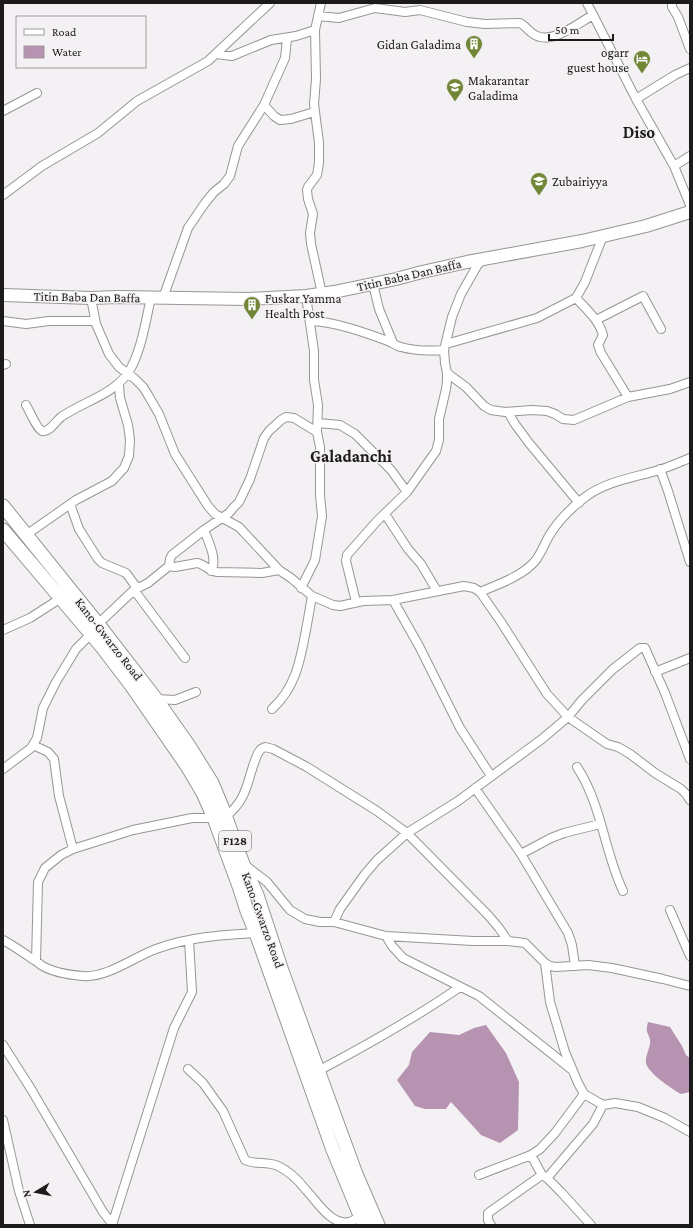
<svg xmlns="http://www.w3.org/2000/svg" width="693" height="1228" font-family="'Crimson Pro',serif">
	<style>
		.water { fill: #b793b2 }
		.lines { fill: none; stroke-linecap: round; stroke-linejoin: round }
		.minor-casing { stroke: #989497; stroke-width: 10 }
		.secondary-casing { stroke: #989497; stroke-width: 14 }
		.primary-casing { stroke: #989497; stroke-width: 15 }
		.minor { stroke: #fff; stroke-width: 8 }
		.secondary { stroke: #fff; stroke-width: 12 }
		.primary { stroke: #fff; stroke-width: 13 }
		.labels { text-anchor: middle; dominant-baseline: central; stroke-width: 3; stroke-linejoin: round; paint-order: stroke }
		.shield { fill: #f4f1f4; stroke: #5d5a5c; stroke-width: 1 }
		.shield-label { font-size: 12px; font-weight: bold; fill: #1c1a1b }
		.poi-label { font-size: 13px; fill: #1c1a1b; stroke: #f4f1f4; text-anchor: start }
		.street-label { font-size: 13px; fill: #1c1a1b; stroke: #f4f1f4 }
		.district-label { font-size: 17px; font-weight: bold; fill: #1c1a1b; stroke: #f4f1f4 }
	</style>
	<rect width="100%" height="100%" fill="#f4f1f4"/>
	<path class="water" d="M648,1022L670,1027L682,1046L686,1055L690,1058V1092L681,1094C672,1089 648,1073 646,1063C645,1055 651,1047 650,1040C648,1031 645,1034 648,1022Z
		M486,1025L506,1053L519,1082L518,1130L500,1143L481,1135L451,1102L446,1109H425L415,1106L397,1080L409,1065L412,1052L430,1032L459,1035L474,1028Z"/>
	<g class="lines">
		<defs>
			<path id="minor" d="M321,3L315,30L316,79L314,104L319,143V163L317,175L308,187L307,190L308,199L313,214L310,233L311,244L322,294
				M587,3L636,99L674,166L690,205
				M672,3V7L678,17L690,49
				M318,16L339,18L375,8L405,12L420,10L467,22L485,24L520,23C526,26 529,32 535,35C552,45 578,23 593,15
				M216,54L232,56L271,40L296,36L315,30
				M636,99L675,75L690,68
				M264,105L274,116L280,120L291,119L314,112
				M3,111L37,93
				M674,166L690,156
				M3,195L42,166L98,133L137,101L208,61L270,3
				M373,284L379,309L393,343
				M91,298L96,324L109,354L119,367L135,379L143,387L148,395L159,414L175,454L208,506L215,514L239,527L279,570L291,578L312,596L333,605L340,606L363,601L393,600L464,586L474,588L480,592C499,584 523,576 536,560C541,553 545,543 549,536C558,521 571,508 584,498C606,481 633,478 659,470C669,467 680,462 690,458
				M163,298L188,228L205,203L214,192L224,184L230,176L238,146L264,105L285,58L287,39
				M576,298C586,309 599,320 603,335L598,345L601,353L628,397
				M596,320L643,296L661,329
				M3,321L26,324L49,321H95
				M310,321C333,321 366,333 388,341C393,343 396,346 401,347C415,351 431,351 444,350
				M446,344L537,318L576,298L585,282L603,236
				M3,365L6,364
				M447,373L466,387L484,406L491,410L505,412L532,410L547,411L555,414L563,419L574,420L628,397L670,389L690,382
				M26,405C29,410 37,429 42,431C49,433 56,421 61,417C84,401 117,394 131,368C142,347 146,320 151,297
				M508,412L515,424L529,443L579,503
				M318,423L340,425L355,434L391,470L407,492
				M660,469L668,491L690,562
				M70,504L79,529L98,559L102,563L126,573L137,588
				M385,514L408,549L421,564L437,591
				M204,530C208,541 218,559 211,571
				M26,535L76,500L112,481L124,468L129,456L130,440L128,425L120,398L119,385
				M169,566L175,567L197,563C204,564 209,571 217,572L262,573L279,570
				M301,588L315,560L322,516L320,495V447L317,432L318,405L314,380V351L306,296
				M134,590L185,658
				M480,592L501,622L538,680L547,694L568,717L607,744L618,747L630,754L655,773L681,789L686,794L690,800
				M393,600L419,646L460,728L491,776
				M356,602L346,561L347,555L377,521L407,492L436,451L439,440V419L446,389L447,381V373L445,363L444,350L452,317L461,294L477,266L483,259
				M98,624L134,590L148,583L169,566L170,559L172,555L204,530L229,513L234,507L239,502L250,479L264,438L269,431L281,420L286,417L294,418L317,432
				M3,630L30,618L61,598
				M655,672L690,658
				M156,699L175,700L196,692
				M272,709C296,687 300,661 306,630C308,619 310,608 312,596
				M33,745L48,752L54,759L59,796L73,849
				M577,767C602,805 604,851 623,891
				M3,769L31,748L37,738L43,708L56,682L76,649L91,634
				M475,788L521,854L568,933L572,945L575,966
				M226,816C249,799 247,777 258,753L261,749L265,747L273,749L307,767L377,811L407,833L488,915L499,928L508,941
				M521,854L551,838L564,833L600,824
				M245,865L267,882L290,910L305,919L320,922H334L386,936L473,941H508L525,943L545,963L550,966L556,967L588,965L612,968L663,979L690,986
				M670,910L690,956
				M334,922L340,909L365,874L377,860L407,833L458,801L542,739L568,717L582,700L613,669L640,648H645L665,693L690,759
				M386,936L392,946L403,958L479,996L571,1069
				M3,940C14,946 24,953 34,960C37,961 39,964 41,965C52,972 70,975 83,976C107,978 134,957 156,949C188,937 222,935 256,933
				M36,961L38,882L45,868L61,855L73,849L133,830L192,818H214
				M545,963L550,1002L565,1052L578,1083L584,1094L603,1105L615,1103L638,1107L665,1118L690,1132
				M3,1045L31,1089L103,1212L113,1225
				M188,1069L203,1083L223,1111L245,1160C254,1165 268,1161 278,1166C289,1171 299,1181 306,1190C316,1200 331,1226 349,1222C353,1221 357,1218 360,1216
				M318,1071C367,1045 415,1018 460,987
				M3,1120L19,1191L30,1225
				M531,1155L542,1175L547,1178L561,1192L591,1225
				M479,1175L531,1155L540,1149L555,1133L584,1094
				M547,1178L593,1124L603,1105
				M112,1225L174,1028L192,992L189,940
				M491,1225L488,1220V1213L542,1175"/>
			<path id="secondary" d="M3,295L91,298L117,297L248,299L306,296L334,292L396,279L422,272L467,262L582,241L646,226L690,212"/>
			<path id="primary" d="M3,506L98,624L156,699L189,746L212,783L222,807L243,864L257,895L282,971L331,1106L356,1174L378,1225
				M3,530L102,647L131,685L187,766L203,793L214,818L240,889L247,911L256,933L333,1150L364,1225"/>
		</defs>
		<use href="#minor" class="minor-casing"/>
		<use href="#secondary" class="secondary-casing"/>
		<use href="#primary" class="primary-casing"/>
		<use href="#minor" class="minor"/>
		<use href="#secondary" class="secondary"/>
		<use href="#primary" class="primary"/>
	</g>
	<defs>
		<symbol id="building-pin" viewBox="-11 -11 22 30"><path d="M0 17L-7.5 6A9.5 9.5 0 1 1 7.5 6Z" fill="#728637" stroke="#f4f1f4"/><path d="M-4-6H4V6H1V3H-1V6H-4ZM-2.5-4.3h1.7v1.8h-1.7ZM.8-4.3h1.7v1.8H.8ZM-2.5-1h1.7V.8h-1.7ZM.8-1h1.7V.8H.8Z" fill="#fff"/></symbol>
		<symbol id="hotel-pin" viewBox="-11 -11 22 30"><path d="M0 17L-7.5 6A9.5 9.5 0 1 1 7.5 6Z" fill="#728637" stroke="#f4f1f4"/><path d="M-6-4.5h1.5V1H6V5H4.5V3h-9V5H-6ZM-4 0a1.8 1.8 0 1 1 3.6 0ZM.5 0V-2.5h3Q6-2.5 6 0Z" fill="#fff"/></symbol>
		<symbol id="school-pin" viewBox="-11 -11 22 30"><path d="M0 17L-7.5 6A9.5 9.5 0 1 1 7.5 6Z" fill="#728637" stroke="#f4f1f4"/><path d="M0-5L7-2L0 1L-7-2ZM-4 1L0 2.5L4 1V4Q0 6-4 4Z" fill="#fff"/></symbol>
	</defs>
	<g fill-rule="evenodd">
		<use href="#building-pin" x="464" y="34" width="20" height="27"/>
		<use href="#hotel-pin" x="632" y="49" width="20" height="27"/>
		<use href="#school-pin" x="445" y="77" width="20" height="27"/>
		<use href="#school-pin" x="529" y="171" width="20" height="27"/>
		<use href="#building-pin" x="242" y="295" width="20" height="27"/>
	</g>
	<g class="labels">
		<rect class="shield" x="219" y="831" width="32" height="20" rx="3"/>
		<g class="shield-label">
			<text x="235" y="841">F128</text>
		</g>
		<g class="poi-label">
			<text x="461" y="44" text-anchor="end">Gidan Galadima</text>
			<text x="629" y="52" text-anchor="end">ogarr<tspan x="629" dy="15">guest house</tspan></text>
			<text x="468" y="80">Makarantar<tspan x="468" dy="15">Galadima</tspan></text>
			<text x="552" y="181">Zubairiyya</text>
			<text x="265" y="298">Fuskar Yamma<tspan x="265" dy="15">Health Post</tspan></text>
		</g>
		<g class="street-label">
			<text transform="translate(409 275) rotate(-13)">Titin Baba Dan Baffa</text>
			<text transform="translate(87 297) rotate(1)">Titin Baba Dan Baffa</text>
			<text transform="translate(109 639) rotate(52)">Kano-Gwarzo Road</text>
			<text transform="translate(263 920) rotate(70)">Kano-Gwarzo Road</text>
		</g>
		<g class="district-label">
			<text x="639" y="132">Diso</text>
			<text x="351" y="456">Galadanchi</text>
		</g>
	</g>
	<rect width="693" height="1228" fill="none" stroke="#1c1a1b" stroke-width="8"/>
	<rect x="16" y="16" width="130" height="52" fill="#f4f1f4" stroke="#9e9b9d"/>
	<rect x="24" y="29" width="20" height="6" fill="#ffffff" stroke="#9e9b9d"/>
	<text x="52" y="36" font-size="12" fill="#1c1a1b">Road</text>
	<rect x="24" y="46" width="20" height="12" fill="#b793b2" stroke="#9e9b9d"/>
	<text x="52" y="56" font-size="12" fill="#1c1a1b">Water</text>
	<g transform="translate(36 1192) rotate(260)" stroke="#f4f1f4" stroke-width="3" paint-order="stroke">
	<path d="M0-3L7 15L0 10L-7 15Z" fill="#1c1a1b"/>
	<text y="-6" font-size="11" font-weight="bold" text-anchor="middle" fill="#1c1a1b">N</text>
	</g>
	<path d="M549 34v6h64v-6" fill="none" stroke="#1c1a1b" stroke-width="2"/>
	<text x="555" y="34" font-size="12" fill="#1c1a1b" stroke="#f4f1f4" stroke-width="3" paint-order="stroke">50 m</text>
</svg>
